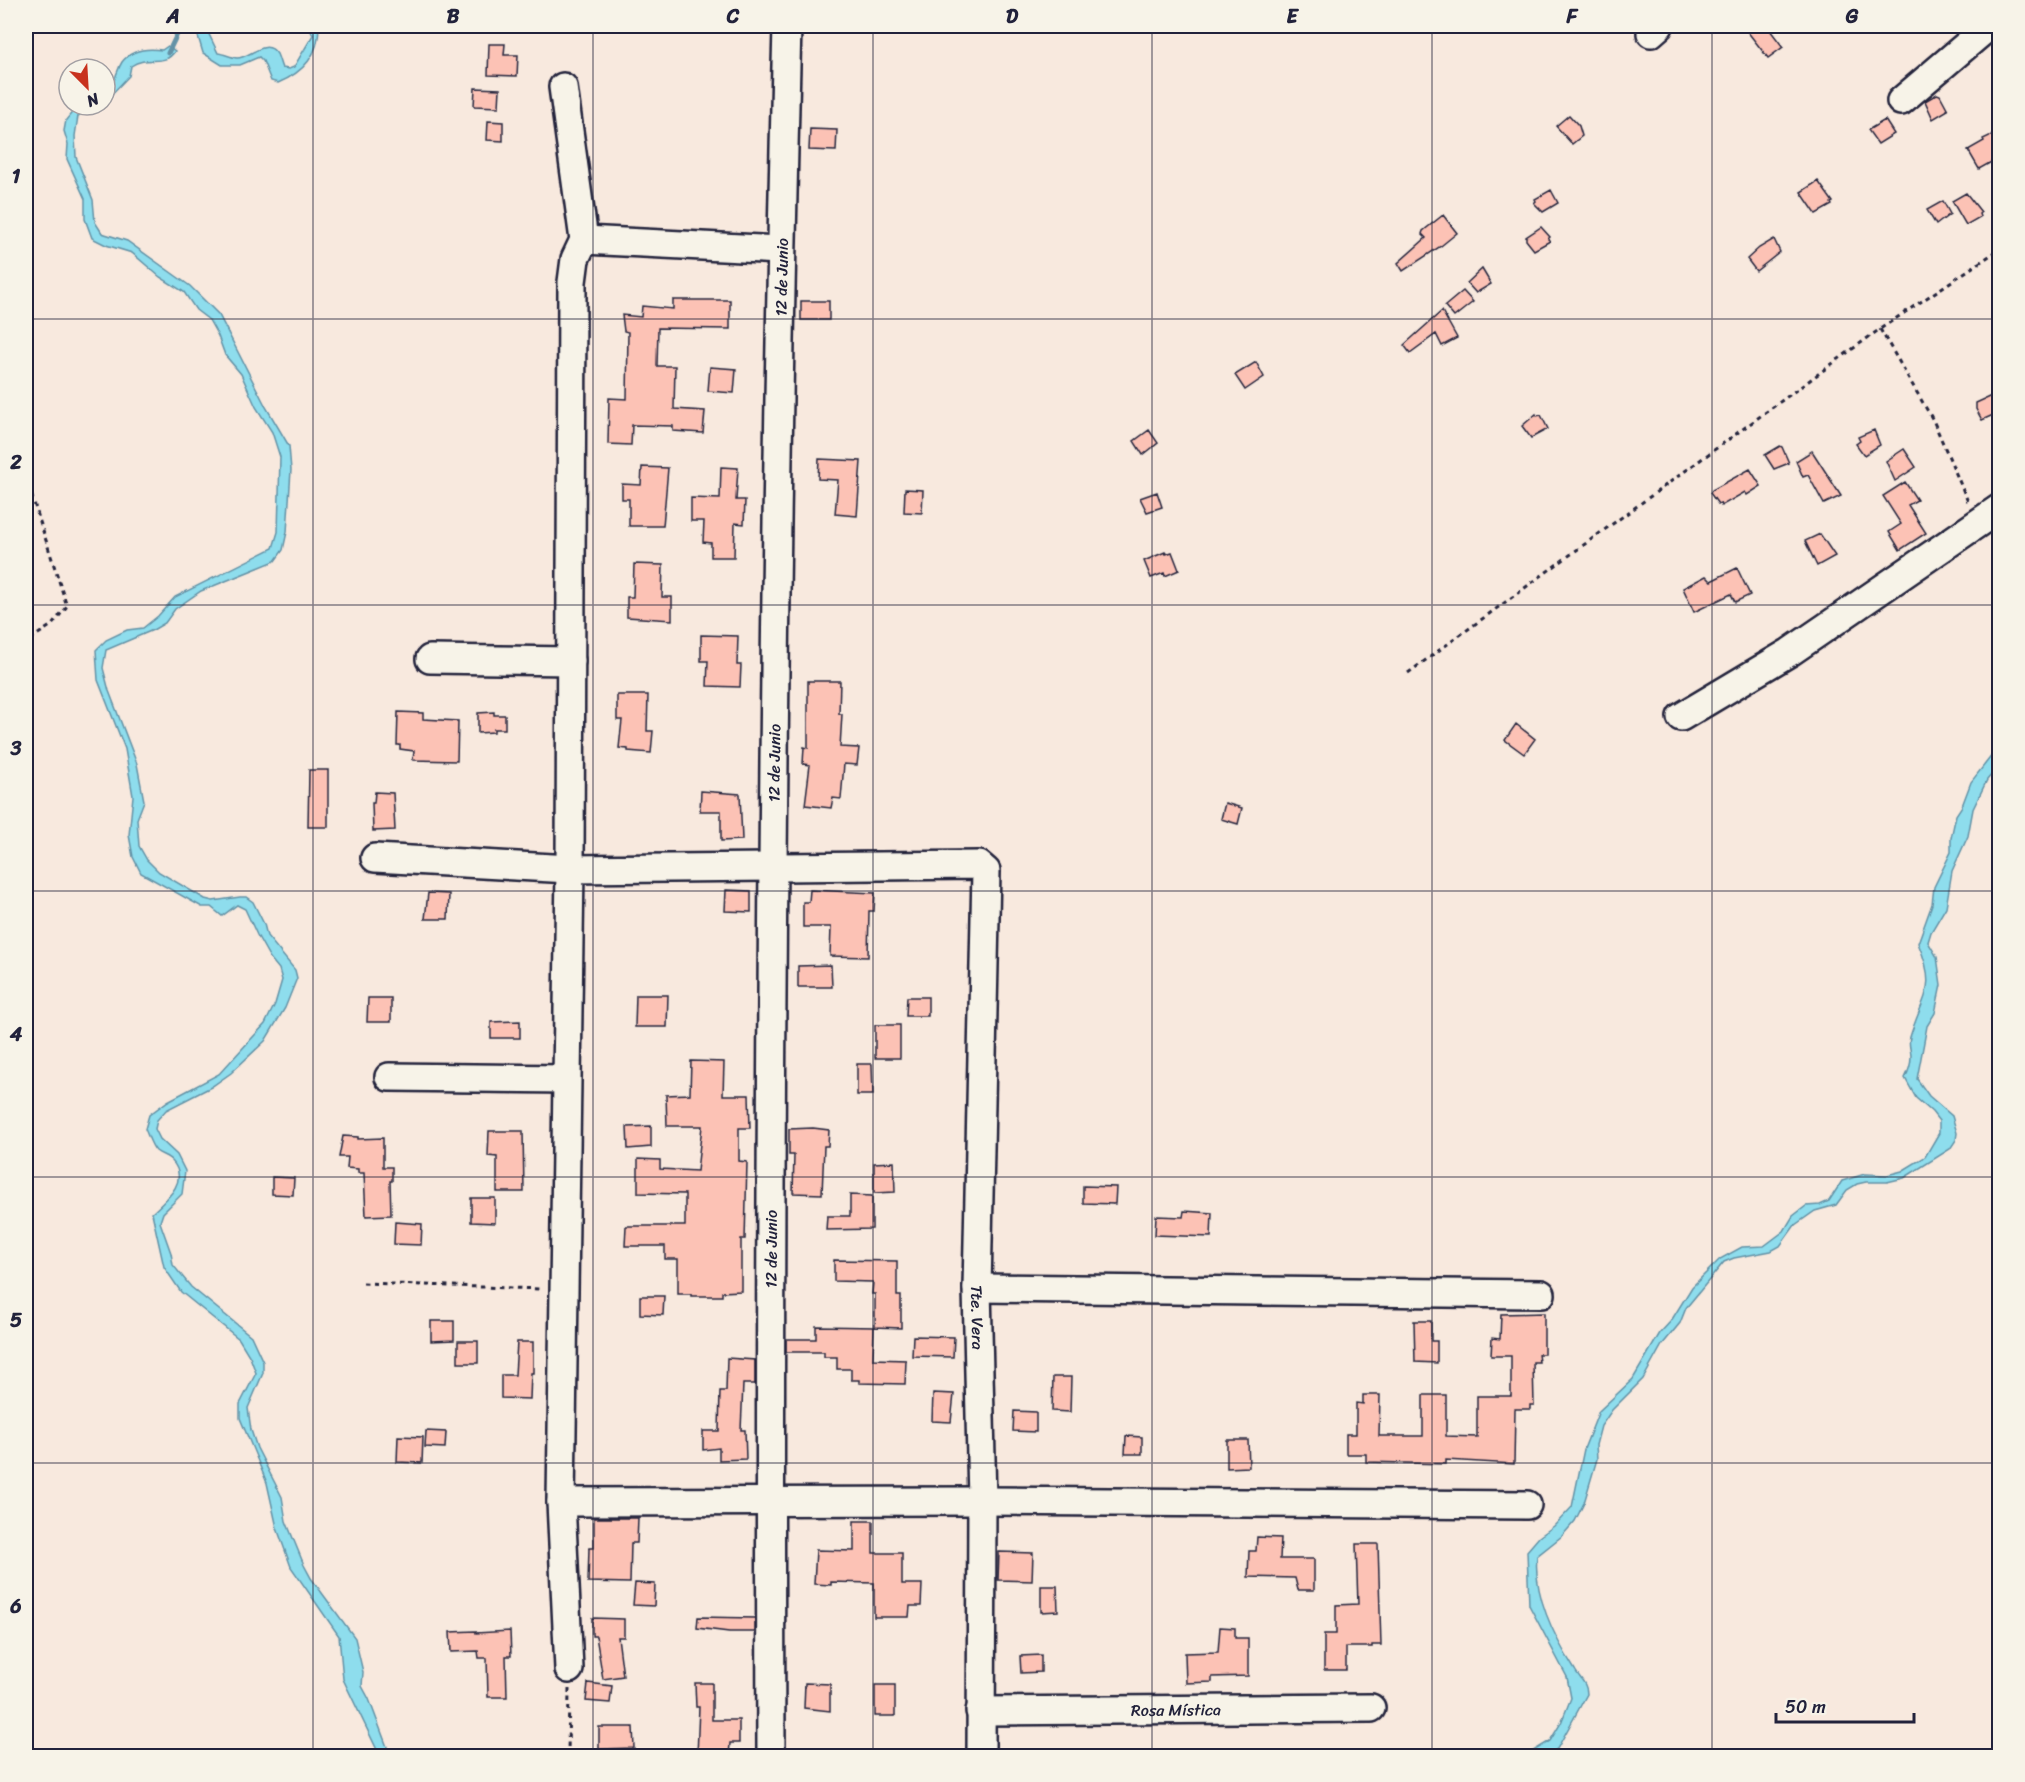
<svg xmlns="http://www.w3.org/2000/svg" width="2025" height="1782" font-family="Sriracha,sans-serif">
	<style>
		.water { fill: #8edded; stroke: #6392a6; stroke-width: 1.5 }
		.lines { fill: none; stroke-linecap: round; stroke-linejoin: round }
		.stream { stroke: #6392a6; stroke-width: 5 }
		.building { fill: #fcc2b5; stroke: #22223b; stroke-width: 1.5 }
		.minor-casing { stroke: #22223b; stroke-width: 32 }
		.path { stroke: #22223b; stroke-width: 3; stroke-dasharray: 4.5 4.5; stroke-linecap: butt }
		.minor { stroke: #f7f3e8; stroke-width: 27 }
		.grid { fill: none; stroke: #22223b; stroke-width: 1.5; stroke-opacity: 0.55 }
		.labels { text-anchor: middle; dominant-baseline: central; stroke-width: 4.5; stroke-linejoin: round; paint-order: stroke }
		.street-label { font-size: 16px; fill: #22223b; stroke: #f7f3e8 }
		.neatline { fill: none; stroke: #22223b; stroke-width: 2 }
		.grid-label { font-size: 20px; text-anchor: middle; font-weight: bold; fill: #22223b }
	</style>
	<rect width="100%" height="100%" fill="#f8e9de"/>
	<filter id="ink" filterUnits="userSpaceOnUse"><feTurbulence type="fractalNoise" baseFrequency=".0167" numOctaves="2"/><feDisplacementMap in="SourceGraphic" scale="12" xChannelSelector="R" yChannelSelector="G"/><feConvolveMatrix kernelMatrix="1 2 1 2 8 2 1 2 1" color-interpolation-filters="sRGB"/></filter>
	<g filter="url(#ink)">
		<path class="water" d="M195,26H205L218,53C224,54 231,57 237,58C250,58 266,37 277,54C279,58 280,64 282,68L289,69L294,67L313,35L308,26H319C319,55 304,72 278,83L271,81L263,61L259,57L240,65H222L203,53Z
			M168,46L175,51C164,68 148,54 131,66L129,76L105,101V90C118,80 115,73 122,62C132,49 148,48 162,50Z
			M78,105H97L78,116L75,136L76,157L93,200L95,222L102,233L127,241L190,286L219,315L266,407L289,446L291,470L287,532L283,550L275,561L201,591L175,609L165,623L153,630L106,650L103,668L109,691L137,764L144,801L137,819L139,846L147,860L159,872L205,899L213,901L240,897H246L253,902L264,924L267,936L295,970L297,978L285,1008L265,1041L231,1073L211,1087L166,1110L157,1120L155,1129L160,1139L177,1155L185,1171L182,1194L163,1213L160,1222L171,1253L173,1265L191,1287L251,1336L263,1362V1373L248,1408L251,1430L257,1448L282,1497L286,1521L304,1565L311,1578L355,1638L363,1672L362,1686L369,1699L387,1747L388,1756H380L343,1679L339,1636L291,1567L277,1528L267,1483L240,1418V1404L256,1373L250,1357L239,1339L181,1292L164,1267L152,1213C166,1200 190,1181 172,1161C168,1156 161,1155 156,1151C151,1146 148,1135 145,1129L149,1115L168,1101L219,1074L265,1024L275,1004L282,980L279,969L270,958L257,935L245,909L237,905L222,916L211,907H202L141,873L133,857L129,835L133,796L125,749L98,680L96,650L106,640L127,630L143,628L158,616L175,597L273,548L278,532L280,457L272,432L256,407L241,374L225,355L218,336L209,320L196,310L184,292L160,277L132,253L106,245L92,238L85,219V199L67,159L68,144L64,131L66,120Z
			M1999,752V766L1987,780L1973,809L1968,836L1952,871L1946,907L1931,932L1928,942L1937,957L1941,985L1935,1013L1927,1026L1917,1079L1929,1096L1952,1116L1957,1133L1956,1140L1950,1149L1904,1178L1887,1182H1866L1857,1184L1847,1190L1836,1205L1815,1211L1795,1225L1780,1246L1771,1251L1734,1258L1724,1262L1686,1308L1680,1323L1662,1345L1643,1379L1612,1410L1601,1426L1596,1445L1597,1459L1584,1503L1575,1521L1562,1536L1537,1556C1533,1595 1554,1637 1575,1670C1580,1679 1587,1683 1587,1694L1557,1749L1546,1756H1525L1550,1741L1561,1723L1571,1698L1567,1677L1529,1605L1527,1551L1539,1537L1554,1526L1572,1507L1584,1449L1599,1411L1633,1379L1660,1333L1671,1321L1692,1287L1720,1259L1742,1247L1764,1246L1784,1231L1793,1216L1806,1206L1820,1205L1829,1201L1842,1181L1865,1174L1887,1175L1902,1171L1925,1157L1939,1133V1121L1932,1112L1916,1098L1905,1078C1909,1071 1911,1064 1911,1056C1911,1050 1908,1044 1910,1037C1923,994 1938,990 1918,943L1932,904L1934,887L1951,852V838L1956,815L1962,806L1971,782L1993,754Z"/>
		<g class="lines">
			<path class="stream" d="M168,53L181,26"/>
		</g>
		<path class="building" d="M1743,26H1767L1783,47L1768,58Z
			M489,44H505L504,55H518L517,76L488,75Z
			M475,88L500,89L499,107L474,106Z
			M1937,94L1940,95L1948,110L1933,119L1925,101Z
			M1569,115L1579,126L1582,136L1572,144L1556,126Z
			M1885,120L1894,134L1878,144L1868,130Z
			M488,121L503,122V141L487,140Z
			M810,129L837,130L836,151L809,150Z
			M2000,131V173L1993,161L1979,169L1968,150L1984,141L1983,139Z
			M1818,181L1833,202L1831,203L1832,205L1816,214L1801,192Z
			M1551,190L1558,203L1543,212L1534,203L1536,201L1535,199Z
			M1966,193L1981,212L1979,214L1980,217L1966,225L1952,201Z
			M1943,201L1950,214L1936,225L1927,210Z
			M1443,215L1457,233L1441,246L1403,271L1398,263L1426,238L1422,234L1423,231Z
			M1541,227L1550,237L1548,239L1550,241L1534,250L1526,240V237Z
			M1774,239L1780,252L1756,271L1747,259L1759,248Z
			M1482,269L1491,284L1476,293L1467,283Z
			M1463,291L1473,302L1454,317L1445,306Z
			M673,300H730V329L658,328L657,366H675L674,409L705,411L703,433L673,431V426L632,425L631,445L608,444L609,398L627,399L628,332L624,331L622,315L641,317L642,306L673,309Z
			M801,301H829V320H801Z
			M1442,311L1457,338L1442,346L1436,334L1410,353L1404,345Z
			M1256,362L1264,377L1245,390L1235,375Z
			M710,367L736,369L734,393L708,391Z
			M2000,392V412L1982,420L1976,409V403Z
			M1536,414L1537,416L1541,415L1548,429L1531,438L1522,426Z
			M1149,430L1158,443L1143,455L1134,441Z
			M1874,430L1880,445L1864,455L1856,444L1860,441L1858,437Z
			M1780,446L1782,447L1789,463L1774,469L1765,455Z
			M1904,449L1916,467L1895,481L1886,461Z
			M1812,451L1841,496L1824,504L1808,475L1803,477L1796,461Z
			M819,459L861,461L857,516L835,514L838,480L818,479Z
			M642,467L668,468L663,526H629V499H622V484L641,485Z
			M721,467L738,468L736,500H745L744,524L735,523L734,557H711V543L703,542L704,521H691V498L720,499Z
			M1750,469L1761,486L1747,495L1745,492L1721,506L1720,503L1718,504L1710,493L1712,490Z
			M1905,482L1917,500L1908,505L1926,533L1900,550L1889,532L1901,524L1883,496Z
			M905,489L923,490L922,513L904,512Z
			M1157,492L1162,507L1147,512L1140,498Z
			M1820,534L1835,556L1817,566L1805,541Z
			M1165,552L1166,554L1172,552L1179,570L1165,576L1164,573L1151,578L1144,561Z
			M634,564L663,565L662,597H672V620L627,617V597H633Z
			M1737,568L1750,595L1735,602L1731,594L1694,612L1683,588L1706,576L1711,581Z
			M701,635L738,636L737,665H741L740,687L707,686L708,661H701Z
			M808,681H840L839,714H842L840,747L859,748L857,765L844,764L841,799L833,798L831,808L805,805L810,765L803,764L804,747L808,748Z
			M617,695H648L647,731H653L651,753L628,751V749L619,748L622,720H617Z
			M398,712L423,713V719L458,721L457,761L413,760L414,751L400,749V745H397Z
			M494,712V715H505V729H494V732L478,733V713Z
			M1516,724L1535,739L1524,754L1505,740Z
			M309,770H328V827H308Z
			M701,791L740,794L742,840L721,841V811H700Z
			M375,792L393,793L395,830L373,831L372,803H374Z
			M1225,803L1242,808L1238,824L1221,819Z
			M726,890L751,891V912L725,911Z
			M810,890L875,893L874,911H869L868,957L830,956L831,927H803V902H809Z
			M428,893L449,894L448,919H425Z
			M831,965L832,987H798V966Z
			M636,995H668L667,1027H635Z
			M907,997H928V1016H906Z
			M368,998H391V1022H367Z
			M520,1021V1038H491V1022Z
			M875,1025H900V1058H875Z
			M691,1061L724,1062L723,1095H749L750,1128H739V1161L747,1162L745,1239H741V1291L722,1292V1296H691V1294H678V1259H665V1246H625L626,1226H685V1194L638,1193V1159L660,1160V1169L697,1171L702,1126H667L666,1095L690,1094Z
			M857,1064H872L873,1095H857Z
			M651,1126V1147L628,1149L627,1127Z
			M813,1128L829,1130L828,1146H824L822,1194L793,1193L794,1155H789V1129Z
			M489,1131H523L524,1192H497V1157L488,1156Z
			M343,1136L358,1137V1139L383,1138V1167H392V1181H390L391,1215L366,1216L364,1173H358V1169L347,1168L348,1157H339Z
			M894,1162L895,1192L874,1193V1163Z
			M272,1177L294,1178L293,1195L272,1194Z
			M1083,1186L1116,1187L1115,1204L1083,1203Z
			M850,1195L872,1196V1229L826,1230L827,1216H850Z
			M471,1198H495V1223L471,1222Z
			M1184,1211L1212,1213L1211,1237L1155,1235L1156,1216L1183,1217Z
			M395,1222L422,1224L421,1245L394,1244Z
			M834,1260L897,1261V1296H901V1328L875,1327V1294H872L873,1282L834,1281Z
			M640,1296H664L663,1315L640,1314Z
			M1544,1313V1354H1538L1539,1362H1533L1534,1405H1530V1409H1515L1514,1464L1446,1460V1464L1366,1462V1454H1346V1434H1356V1403L1363,1404V1395H1380L1379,1436H1423V1395H1446V1436L1477,1437V1396H1511V1356H1491L1492,1338L1500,1339L1501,1314Z
			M431,1321H454V1340L431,1341Z
			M1414,1321H1431V1341H1437V1363L1415,1362Z
			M816,1326L874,1327L873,1359L906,1360L905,1384L859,1383V1380H851V1369H837V1357H824V1352H786V1339H816Z
			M913,1336L954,1337L953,1357L912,1356Z
			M458,1341H478V1363H458Z
			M517,1342H533V1373H531L530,1399L501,1398V1375H515Z
			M727,1358L755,1360V1384H743L741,1430H745L746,1459L719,1460V1448L703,1450V1431H719L720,1391H726Z
			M1053,1377H1071L1070,1412L1052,1411Z
			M933,1393L954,1394L951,1422L932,1421Z
			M1014,1411L1036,1412V1432L1013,1431Z
			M426,1431L446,1432L445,1448L425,1447Z
			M398,1436L423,1437L422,1463L397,1462Z
			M1126,1436L1142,1437V1454H1125Z
			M1227,1440H1248L1249,1467L1227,1468Z
			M594,1518H638L637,1543H631L630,1583L588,1582L589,1548H594Z
			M854,1521H873V1553H902V1584H922L921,1606H910L909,1617H874V1583L831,1582V1585L814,1584L816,1550L854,1551Z
			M1257,1537L1281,1538L1280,1559H1314V1590H1298L1295,1578L1248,1577L1249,1551H1256Z
			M1356,1544H1378L1381,1645H1372V1647H1346V1670H1324V1634H1336V1605L1358,1604Z
			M999,1552L1033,1553L1032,1581L998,1580Z
			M635,1583L655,1584L654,1606L633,1605Z
			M1041,1586H1057L1058,1611L1041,1612Z
			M698,1617L755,1618V1632H729L697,1628Z
			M592,1618L624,1619V1637H618L623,1676L603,1679L596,1636H592Z
			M1220,1627L1235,1628V1638H1248V1676L1212,1677V1682L1186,1683L1185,1653L1218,1652Z
			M476,1631V1633L510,1631L511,1656H506L507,1697H488L487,1658H479L478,1651L451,1652L450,1632Z
			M1041,1655V1672L1021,1673L1020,1656Z
			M588,1683L612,1686L610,1703L586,1701Z
			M695,1683H712V1720H739V1743H730L729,1756H697L699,1707H696Z
			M805,1683L830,1684V1711L804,1708Z
			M875,1685H895V1716H875Z
			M599,1727H633L634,1748L599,1749Z"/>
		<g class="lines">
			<defs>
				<g id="minor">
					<path d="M1651,33L1659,26"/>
					<path d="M563,87L584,240L575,259L572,282L570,869L561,1502L569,1669"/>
					<path d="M1901,101L1989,26"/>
					<path d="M584,240L781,250"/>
					<path d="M430,659L571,661"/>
					<path d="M1681,717L1790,652L2000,508"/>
					<path id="s1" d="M375,858L570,869L979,865L986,871L977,1288L982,1501L981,1756"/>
					<path d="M389,1077L566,1079"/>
					<path d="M977,1288L1541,1294"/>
					<path d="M561,1502L982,1501L1527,1505"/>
					<path id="s2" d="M980,1711L1371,1708"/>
					<path id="s3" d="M771,1756C769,1180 772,602 787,26"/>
				</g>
			</defs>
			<use href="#minor" class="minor-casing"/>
			<path class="path" d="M1880,329L1933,420L1969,504
				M26,478L67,606L52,625L26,642
				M1408,673L1880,329L2000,249
				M363,1283L541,1289
				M568,1756L569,1689"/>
			<use href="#minor" class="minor"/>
		</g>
	</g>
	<path class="grid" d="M313,26V1756M593,26V1756M873,26V1756M1152,26V1756M1432,26V1756M1712,26V1756M26,319H2000M26,605H2000M26,891H2000M26,1177H2000M26,1463H2000"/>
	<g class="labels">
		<g class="street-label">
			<text stroke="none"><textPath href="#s3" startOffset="1479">12 de Junio</textPath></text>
			<text stroke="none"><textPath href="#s3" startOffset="993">12 de Junio</textPath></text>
			<text stroke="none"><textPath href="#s3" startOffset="507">12 de Junio</textPath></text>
			<text stroke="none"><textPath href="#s1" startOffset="1060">Tte. Vera</textPath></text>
			<text stroke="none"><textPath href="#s2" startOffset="196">Rosa Mística</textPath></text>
		</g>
	</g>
	<rect width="2025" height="1782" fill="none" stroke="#f7f3e8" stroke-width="66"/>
	<g transform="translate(87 87) rotate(156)"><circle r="28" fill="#f7f3e8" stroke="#a29fa3" stroke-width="1.5"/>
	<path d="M0-4.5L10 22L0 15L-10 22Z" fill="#c8321e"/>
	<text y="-9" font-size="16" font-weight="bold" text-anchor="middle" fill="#22223b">N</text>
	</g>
	<path d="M1776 1713v9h138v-9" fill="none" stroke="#22223b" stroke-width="3"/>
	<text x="1785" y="1713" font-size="18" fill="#22223b" stroke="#f7f3e8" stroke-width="4.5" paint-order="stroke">50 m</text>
	<rect x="33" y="33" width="1959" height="1716" class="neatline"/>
	<g class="grid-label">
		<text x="173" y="23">A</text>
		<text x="453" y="23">B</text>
		<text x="733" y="23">C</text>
		<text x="1012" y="23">D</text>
		<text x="1292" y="23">E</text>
		<text x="1572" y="23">F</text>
		<text x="1852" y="23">G</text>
		<text x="16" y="183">1</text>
		<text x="16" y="469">2</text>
		<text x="16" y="755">3</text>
		<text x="16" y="1041">4</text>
		<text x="16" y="1327">5</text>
		<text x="16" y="1613">6</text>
	</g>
</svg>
